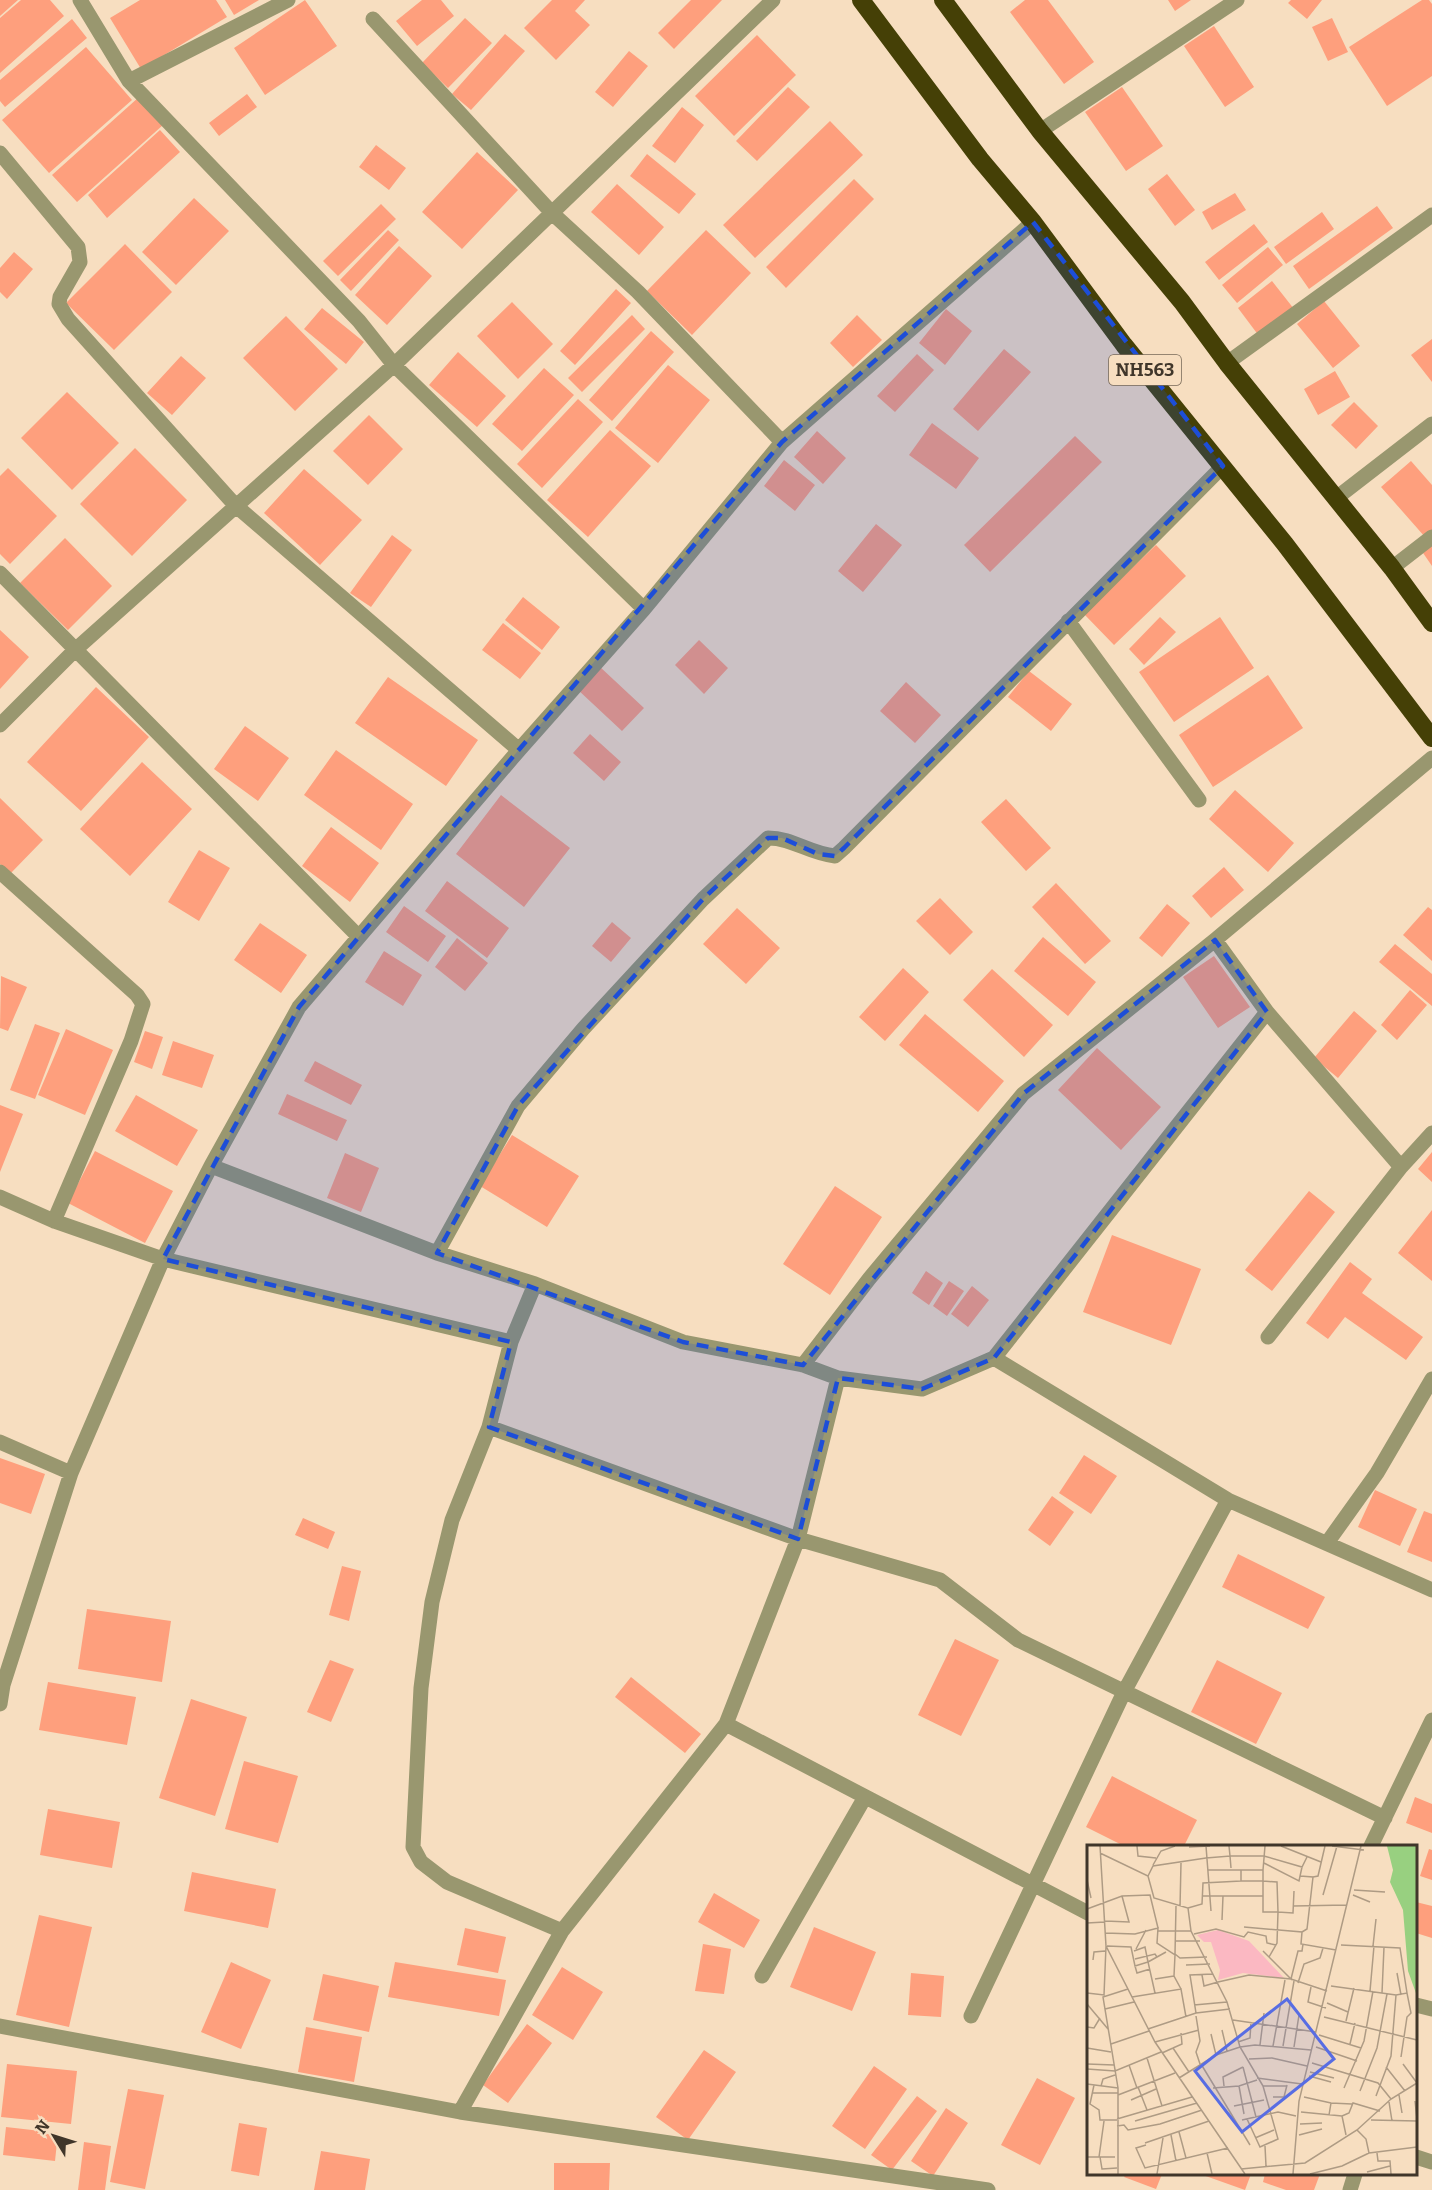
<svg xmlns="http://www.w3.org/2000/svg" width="1432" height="2190" font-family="Bitter,serif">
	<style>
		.building { fill: #fe9f7d }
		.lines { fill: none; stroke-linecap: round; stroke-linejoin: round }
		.minor { stroke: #99976f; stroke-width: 15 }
		.highway { stroke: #454006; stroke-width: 18 }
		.marked { fill: #1d4ed8; fill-opacity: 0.2; stroke: #1d4ed8; stroke-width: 4.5; stroke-dasharray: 12 8; stroke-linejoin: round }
		.labels { text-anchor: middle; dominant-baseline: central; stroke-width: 4.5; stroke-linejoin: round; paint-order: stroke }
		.shield { fill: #f7dec0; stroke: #776857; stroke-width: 1.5 }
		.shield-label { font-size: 18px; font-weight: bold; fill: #40362a }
		.inset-road { fill: none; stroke: #ae9b84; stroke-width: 1.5 }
		.view { fill: #586de3; fill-opacity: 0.15; stroke: #586de3; stroke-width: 3 }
		.inset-edge { fill: none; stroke: #40362a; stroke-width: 3 }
	</style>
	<rect width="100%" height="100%" fill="#f7dec0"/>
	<path class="building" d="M0,0H18L0,16Z
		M21,0H50L64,16L0,73V18Z
		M140,0H216L227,17L141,69L110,18Z
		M225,0H259L234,15Z
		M305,0L337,46L265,95L234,48Z
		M422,0H441L454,16L417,46L396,21Z
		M552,0H585L575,11L590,25L556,60L524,28Z
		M691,0H722L674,49L658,33Z
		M1025,0H1048L1094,62L1064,84L1010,12Z
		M1168,0H1191L1175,11Z
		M1291,0H1322L1307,19L1288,3Z
		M1422,0H1429L1432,4V76L1387,106L1349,47Z
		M465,18L492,43L448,88L422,63Z
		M1332,18L1348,52L1328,61L1312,27Z
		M72,19L87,38L5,107L0,101V80Z
		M1214,26L1254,87L1225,107L1184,46Z
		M505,34L525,51L471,110L452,94Z
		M757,35L796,75L734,136L695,96Z
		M86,47L132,100L49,173L2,120Z
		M629,51L648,66L613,107L595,92Z
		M788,87L810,107L757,161L736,141Z
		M1122,87L1163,146L1126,171L1085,112Z
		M247,94L257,107L219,136L209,123Z
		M139,97L163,125L77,202L52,175Z
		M682,107L704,125L675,163L652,146Z
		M830,121L863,155L755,258L723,225Z
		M160,130L180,152L107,218L88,195Z
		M376,145L406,168L389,190L359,167Z
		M477,152L518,190L462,249L422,212Z
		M647,154L696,194L679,214L630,176Z
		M1167,174L1195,210L1175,226L1148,189Z
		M854,179L874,199L786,288L766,267Z
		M617,184L664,227L639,255L591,212Z
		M1235,193L1246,210L1212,230L1202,212Z
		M194,198L229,231L176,285L142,252Z
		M381,204L396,219L338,276L323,261Z
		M1377,206L1393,228L1309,289L1293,266Z
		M1322,212L1334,229L1286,264L1274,247Z
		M1254,224L1268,242L1219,280L1205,262Z
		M388,230L399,240L351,291L340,280Z
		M706,230L751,273L692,335L647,291Z
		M125,244L172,292L114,350L66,303Z
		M399,246L432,276L387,325L355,295Z
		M1268,247L1283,265L1237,303L1222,285Z
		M14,252L33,269L7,299L0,292V268Z
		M1272,281L1294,309L1259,336L1238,308Z
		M616,289L631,303L575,365L560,351Z
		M1324,301L1360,346L1333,368L1297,324Z
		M512,302L553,344L518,379L477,336Z
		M322,308L364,342L346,364L304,329Z
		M946,309L972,331L945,365L919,343Z
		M632,315L645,329L582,392L568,378Z
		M857,315L882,340L853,367L830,343Z
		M286,316L338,369L295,411L243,358Z
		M651,331L674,352L612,421L589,400Z
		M1432,339V382L1411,355Z
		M1004,349L1031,372L978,431L953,409Z
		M458,352L506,396L477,427L429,385Z
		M917,354L934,370L895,412L877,396Z
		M181,356L206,378L172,415L147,393Z
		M668,365L710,400L658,463L615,428Z
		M544,368L574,395L522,451L492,424Z
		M1335,371L1350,397L1318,415L1304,389Z
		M67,392L119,443L72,490L21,438Z
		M578,399L603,422L542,488L517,464Z
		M1354,402L1378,426L1356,449L1331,425Z
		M369,415L403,449L368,485L333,451Z
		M932,423L979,458L956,489L909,455Z
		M610,430L651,466L588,537L547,500Z
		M817,431L846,458L823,484L794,457Z
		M1075,436L1102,462L990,572L964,545Z
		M135,448L187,500L132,556L80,504Z
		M784,460L815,485L795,511L764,486Z
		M1411,461L1432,485V531L1425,537L1381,487Z
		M8,468L57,516L10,564L0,554V476Z
		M304,469L362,520L320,565L264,513Z
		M876,524L902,545L863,592L838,571Z
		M392,535L412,550L371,607L350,593Z
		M65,538L112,586L68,630L20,583Z
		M1432,543V566L1421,550Z
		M1156,545L1186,576L1114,645L1084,614Z
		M523,597L560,627L542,650L505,620Z
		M1160,617L1176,632L1144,665L1129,649Z
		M1220,617L1254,668L1174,722L1139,672Z
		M503,623L541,653L520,679L482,650Z
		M0,630L29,657L0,689Z
		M699,640L728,668L704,694L675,665Z
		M599,666L644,708L622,731L577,689Z
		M1029,671L1072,704L1051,731L1008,697Z
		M1268,675L1303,728L1213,787L1179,735Z
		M388,677L478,740L446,786L355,723Z
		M906,682L941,715L915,743L880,711Z
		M96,687L149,737L81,811L27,762Z
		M245,726L289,758L258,801L214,769Z
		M590,734L621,762L604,781L573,753Z
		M336,750L413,804L381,850L304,795Z
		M142,762L192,809L130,876L80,829Z
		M1235,790L1294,843L1268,872L1209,819Z
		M501,795L570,848L524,907L456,854Z
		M0,798L43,840L10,874L0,864Z
		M1006,799L1051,848L1026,871L981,822Z
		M331,827L379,863L350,902L302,866Z
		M199,850L230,868L199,921L168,902Z
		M1224,867L1244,890L1211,918L1192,896Z
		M447,881L509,928L487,958L425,911Z
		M1056,883L1111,941L1085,964L1032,907Z
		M940,898L973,932L950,955L916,921Z
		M1167,904L1190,923L1162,957L1139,938Z
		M404,906L446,936L428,962L386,932Z
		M1428,907L1432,910V961L1403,935Z
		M737,908L780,948L746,984L703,944Z
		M612,922L631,938L611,962L592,946Z
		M260,923L307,955L281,993L234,960Z
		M1043,937L1096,982L1068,1016L1014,971Z
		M457,938L488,963L465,991L435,967Z
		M1395,944L1432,974V1006L1379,962Z
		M384,951L422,975L403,1006L365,982Z
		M1214,956L1250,1007L1218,1028L1183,977Z
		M903,968L929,992L885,1041L859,1017Z
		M992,969L1053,1025L1024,1057L963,1000Z
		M1,976L27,987L8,1031L0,1028Z
		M1410,990L1427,1005L1397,1040L1381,1025Z
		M1354,1011L1377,1031L1338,1078L1314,1058Z
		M925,1014L1004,1081L978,1112L899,1045Z
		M35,1024L60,1033L35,1099L10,1090Z
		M66,1029L113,1050L85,1115L38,1095Z
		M145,1031L163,1037L152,1069L134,1062Z
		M173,1041L214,1055L202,1088L162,1075Z
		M1097,1048L1161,1107L1121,1150L1058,1090Z
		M315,1061L362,1085L351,1105L304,1081Z
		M287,1094L347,1120L337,1141L278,1114Z
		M136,1095L198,1130L177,1166L115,1131Z
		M0,1105L23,1114L0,1172Z
		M512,1135L579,1176L547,1227L480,1186Z
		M95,1151L173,1191L145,1243L68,1203Z
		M1432,1152V1182L1418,1169Z
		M345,1153L379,1168L361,1212L327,1198Z
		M835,1186L882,1217L830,1295L783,1264Z
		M1309,1191L1335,1212L1272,1291L1245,1270Z
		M1432,1210V1281L1398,1253Z
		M1112,1235L1201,1269L1171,1345L1083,1312Z
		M1350,1262L1372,1279L1362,1293L1423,1337L1406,1360L1345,1317L1328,1339L1306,1323Z
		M926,1271L943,1283L929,1305L912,1293Z
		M949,1281L964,1291L947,1316L933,1306Z
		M972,1286L989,1300L968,1327L951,1314Z
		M1084,1455L1117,1476L1091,1514L1059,1493Z
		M0,1458L45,1474L31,1514L0,1503Z
		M1375,1490L1417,1509L1400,1546L1358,1527Z
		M1052,1496L1074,1512L1050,1546L1028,1530Z
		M1424,1511L1432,1514V1562L1407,1552Z
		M303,1518L335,1532L328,1549L295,1535Z
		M1238,1554L1325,1597L1308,1629L1222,1587Z
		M342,1566L361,1571L349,1621L329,1615Z
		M87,1609L171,1621L162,1682L78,1669Z
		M955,1639L999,1660L961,1736L918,1715Z
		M330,1660L354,1669L331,1722L307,1712Z
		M1217,1660L1282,1693L1256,1744L1191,1712Z
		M631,1677L701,1734L685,1753L615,1697Z
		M48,1682L136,1697L127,1745L39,1730Z
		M191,1699L247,1717L215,1816L159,1798Z
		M244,1761L298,1776L278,1843L225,1829Z
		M1112,1776L1197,1820L1184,1846H1124L1086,1827Z
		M1415,1797L1432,1804V1833L1406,1823Z
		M48,1809L120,1822L112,1868L40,1855Z
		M1429,1849L1432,1850V1880L1420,1876Z
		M192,1872L276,1889L268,1928L184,1911Z
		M714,1893L760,1920L744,1948L698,1922Z
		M1416,1902L1432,1906V1938L1416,1933Z
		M39,1915L92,1927L69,2027L16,2015Z
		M814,1927L876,1952L852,2011L790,1987Z
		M465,1928L506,1937L498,1973L457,1965Z
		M703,1944L731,1949L724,1994L695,1991Z
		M231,1962L271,1980L241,2049L201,2032Z
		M395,1962L506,1980L499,2016L388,1997Z
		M562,1967L603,1992L573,2040L532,2015Z
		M911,1973L944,1976L941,2017L908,2015Z
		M323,1974L379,1986L369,2032L313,2020Z
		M527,2024L552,2043L508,2103L483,2085Z
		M306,2027L362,2037L354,2082L298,2072Z
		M704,2050L736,2072L688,2140L656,2117Z
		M7,2064L77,2071L71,2124L1,2117Z
		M874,2066L907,2089L865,2149L832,2126Z
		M1037,2078L1075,2098L1040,2165L1001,2145Z
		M128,2089L164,2095L145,2189L110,2182Z
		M917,2096L937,2111L892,2170L871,2155Z
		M946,2108L968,2123L933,2176L911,2161Z
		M239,2123L267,2128L259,2176L231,2171Z
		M6,2127L58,2133L55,2161L3,2155Z
		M84,2142L111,2146L105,2190H78Z
		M321,2151L370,2159L365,2190H314Z
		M554,2163H610L609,2190H554Z
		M1126,2174H1162L1156,2189L1124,2177Z
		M1200,2174H1251L1245,2190Z
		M1265,2174H1320L1314,2190H1286L1263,2182Z"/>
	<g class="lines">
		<path class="minor" d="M80,0L129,81L359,321L394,365L644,609
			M373,19L552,213L638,292L782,442
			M129,81L288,0
			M1040,131L1237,0
			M0,153L78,247L80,262L60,297L59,304L68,319L235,505L519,750
			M1227,363L1432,215
			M1335,499L1432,424
			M1392,568L1432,537
			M0,573L359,937
			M1068,621L1199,800
			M0,725L75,650L394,365L773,0
			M0,872L137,995L143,1004L131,1041L54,1221
			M1215,940L1267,1012L1401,1167L1268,1337
			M1267,1012L994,1358L1228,1500L1432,1590
			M211,1166L437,1253L535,1284
			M1401,1167L1432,1133
			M0,1197L54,1221L163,1259L511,1342L535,1284L683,1342L803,1365L838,1378L922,1389L994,1358
			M437,1253L518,1106L583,1029L703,899L768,838C793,838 808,853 835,856L844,848L1223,466
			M511,1342L489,1427L452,1520L432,1602L421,1688L413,1847L421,1862L447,1882L562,1931
			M803,1365L869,1279L1023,1094L1215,940L1432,758
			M489,1427L798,1539L940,1580L1018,1640L1385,1818
			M0,1442L71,1473
			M1327,1543L1377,1473L1432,1379
			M0,1704L3,1685L71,1473L163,1259L211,1166L299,1007L519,750L644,609L782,442L1033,222
			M726,1724L1088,1913
			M1371,1846L1432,1720
			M762,1976L865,1797
			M1416,2005L1432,2009
			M971,2016L1124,1692L1228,1500
			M0,2026L460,2112L988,2190
			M460,2112L562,1931L726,1724L798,1539L838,1378
			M1416,2157L1432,2162
			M1350,2190L1355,2174"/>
		<path class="highway" d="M861,0L980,159L1033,222L1124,345L1285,544L1432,738
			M943,0L1040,131L1182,302L1227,363L1392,568L1432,623"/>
	</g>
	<path class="marked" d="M1033,222L1223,466L844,848L835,856L818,854L782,838H768L703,899L518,1106L437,1253L683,1342L803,1365L1023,1094L1215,940L1267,1012L994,1358L922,1389L838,1378L798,1539L489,1427L511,1342L163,1259L299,1007L782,442Z"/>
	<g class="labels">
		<rect class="shield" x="1109" y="355" width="72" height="30" rx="4.5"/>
		<g class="shield-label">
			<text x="1145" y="370">NH563</text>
		</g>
	</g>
	<g transform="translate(1087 1845)">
		<rect width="330" height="330" fill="#f7dec0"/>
		<path d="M131,85L162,96L197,133L156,128L131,135L133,125L124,97H117L110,90Z" fill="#fbb8c2"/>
		<path d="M300,1H330V151L321,126L316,65L303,37L306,25Z" fill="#98d080"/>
		<path class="inset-road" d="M13,1L19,101L68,197L158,329M50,1L51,11L69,13M119,1L124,66M142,1L143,11H177L215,22L220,12M194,1L234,17M245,1L277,5M102,2L123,1M13,8L61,31L67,53L101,63L104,86L140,157L153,202L176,241M177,18L212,36L215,22M66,20L74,6L88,1M121,25H176M154,25V36H176L190,37L191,67H176V25L178,1M61,31L66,21L119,13L143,11L144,23M213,31L226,32L220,84L215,87M226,32L231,31L238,1M0,35L4,53M267,45L298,47M236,50L250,1M266,50L283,57M115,51H176M89,61L88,109L93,113L120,112M206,61L260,60M93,62L94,18M101,63L115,59L116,38L154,36M0,64L35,51L63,50L71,83M135,75L136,51M18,76L42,77L35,51M0,78L18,77M157,82L215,87L214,99L249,105M71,86H104M18,88L48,89L71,83L70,98L88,110L87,131L94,144M107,89L129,84L157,92L161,87L179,91L180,98L189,100M89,96H113M254,100L313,103L320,148M20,101L44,102L48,121L61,117L58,102L47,106M286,101L289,74M49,104L59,85M176,106L204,134L211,106H215L216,99M182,112L190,98L191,67L206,68L207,46M48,114L68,109L70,112M6,115L7,107L18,106M99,120L123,119M48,121L50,128L63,124M310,128L314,150M115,130L117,141L131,137M68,134L87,131M131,137L162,130L204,134L240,146M211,138L217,119L233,113L236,103M244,141L309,150L320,148L324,168L320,172L314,212M224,142L221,157L239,163M283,146L287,101M0,148L17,150L19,101M68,148L61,117L79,107M295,148L297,102M45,152L94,144L99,172M240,158L261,167M0,159L21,184M107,160L140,157M18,164L47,157M109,168L103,130L126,129M109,171L113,196L109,207L113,219M237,172L330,195M146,175L229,187M259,176L267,143M0,182L7,183L13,173M61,184L109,168L143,164M135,185L140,206M124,189L129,210M232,190L274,203M68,197L112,185M151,197L163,193L164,177M24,199L62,186M263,199L268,178M173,200L177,168M186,201L198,135M196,201L207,136M207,202L212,170M229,202L270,216M0,203L24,207M86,203L95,199L94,188M75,208L86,203L102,227M60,213L75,261M162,214L185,213L220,221M225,218L291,238L304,254M0,219L27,220M114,219L163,300M316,219L330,238M42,220L50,243M156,222L169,272M299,222L318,246M0,224L28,226L74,207M223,227L247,233M222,231L244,237M92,233L129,210L153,202L168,200L224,205M170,233L215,239M0,239L31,243M7,240L3,259L12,265L13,275H30M14,241L16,234L28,230M137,241L136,232L156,222M152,241L157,269M51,242L60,265M126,243L152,241L170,235M257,243L277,196L286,146M273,246L290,203L300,149M5,248H31M31,250L88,228M312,250L315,268M289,251L304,211L309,150M186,252H197L200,240M217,252L244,258M44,255L69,244M328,256L330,274M302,257L305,276M147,261L177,255M214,267L255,271M242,270L244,258L265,259M30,274L105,252M160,274L173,302L191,294L176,241H199M155,275L191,267L209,271M284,275L330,276M48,276L110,258M213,279L235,278M30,281L37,280L41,285L73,279L115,265M92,287L99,313M84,290L89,316M212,290L235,284M259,290L255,271L262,268L266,258L293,266M168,293L187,285M58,298L122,276M59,300L49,303L58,323L141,303M178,301L179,321M120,308L125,329M282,308L330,302M290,308L291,316H303L304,329M0,312H28M12,312L17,276M13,312L15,324L30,323M154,324L218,318L270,285L304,254L330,238M280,327L303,321M31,329V243L16,152L41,144M70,329L76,293M206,329L212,256L274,1M223,329L255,321L282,308L279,294L270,285"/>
		<path class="view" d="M200,154L247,214L155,287L108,226Z"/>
		<rect width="330" height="330" class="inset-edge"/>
	</g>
	<g transform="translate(54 2136) rotate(308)" stroke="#f7dec0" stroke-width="4.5" paint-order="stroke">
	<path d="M0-4.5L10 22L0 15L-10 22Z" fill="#40362a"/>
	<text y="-9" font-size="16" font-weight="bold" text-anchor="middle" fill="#40362a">N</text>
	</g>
</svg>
